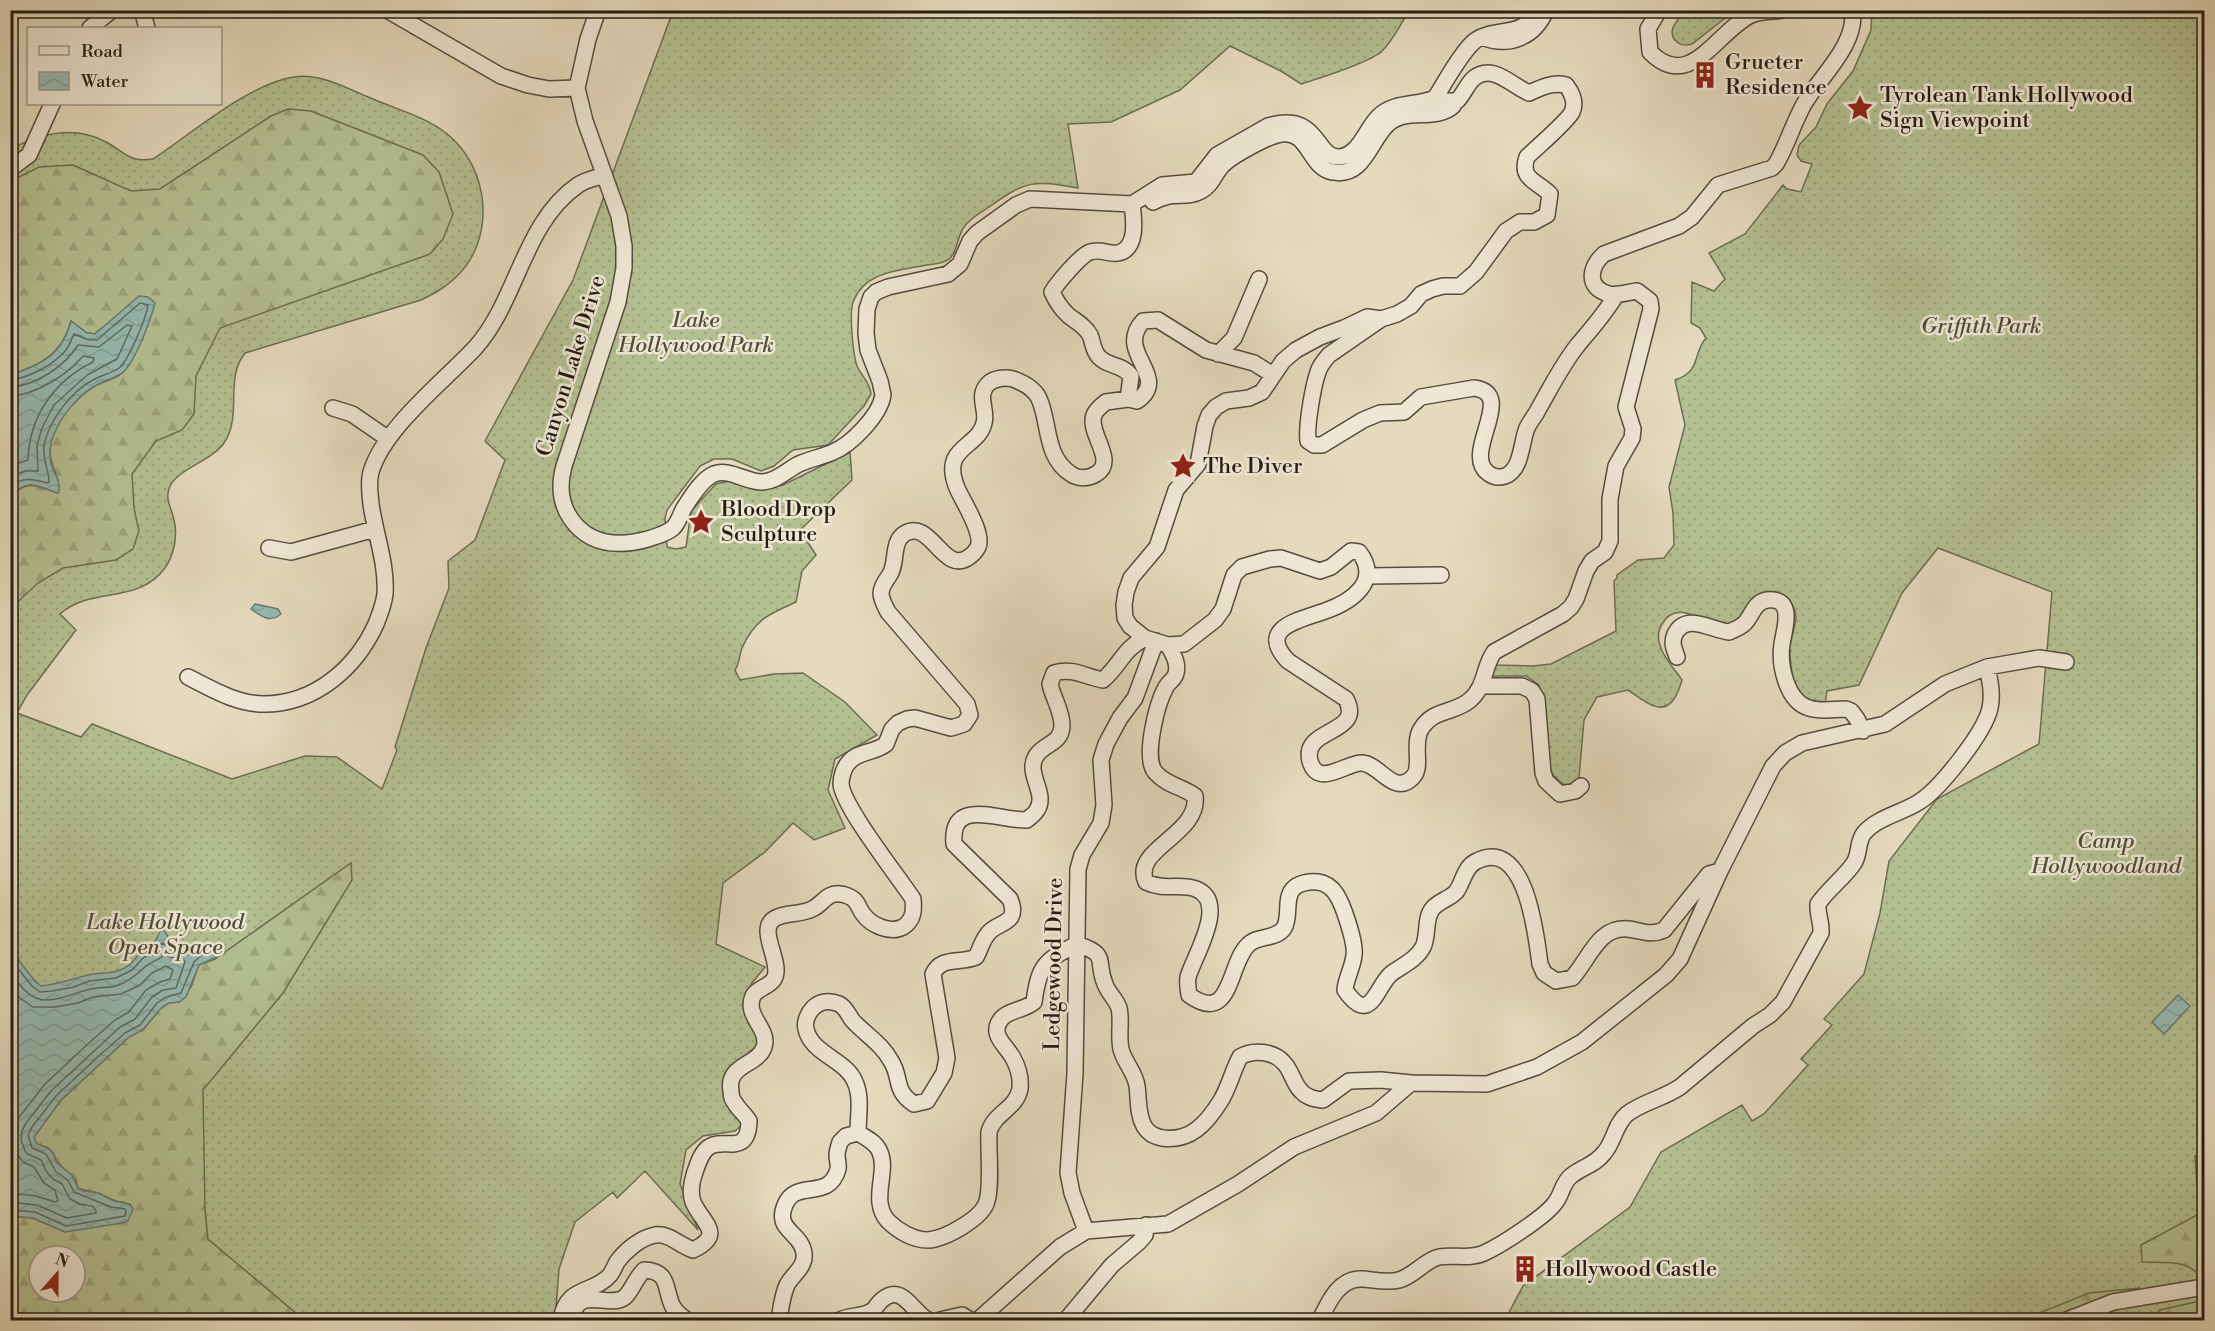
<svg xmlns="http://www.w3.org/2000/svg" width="2215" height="1331" font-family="'Libre Bodoni',serif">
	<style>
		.grass { fill: url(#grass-dots); stroke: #6c6e52; stroke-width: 1.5; fill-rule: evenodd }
		.forest { fill: url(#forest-firs); stroke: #6c6e52; stroke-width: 1.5; fill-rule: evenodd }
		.water { fill: url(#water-waves); stroke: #697b72; stroke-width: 1.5 }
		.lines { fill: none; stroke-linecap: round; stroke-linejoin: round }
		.shore { stroke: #5e6b62; stroke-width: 1.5 }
		.minor-casing { stroke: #554c3e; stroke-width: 18 }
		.minor { stroke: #eee7d4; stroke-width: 15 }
		.labels { text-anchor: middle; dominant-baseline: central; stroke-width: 5; stroke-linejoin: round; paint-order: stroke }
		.poi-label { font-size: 22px; fill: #251c13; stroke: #eee7d4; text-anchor: start }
		.park-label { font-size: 22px; font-style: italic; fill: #504d39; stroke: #eee7d4 }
		.street-label { font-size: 22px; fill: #251c13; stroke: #eee7d4 }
	</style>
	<defs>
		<pattern id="grass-dots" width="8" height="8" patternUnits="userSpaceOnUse" patternTransform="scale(1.5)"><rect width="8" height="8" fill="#b4c092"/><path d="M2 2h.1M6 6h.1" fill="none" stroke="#9ba47d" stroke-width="1.8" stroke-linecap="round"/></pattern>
		<pattern id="forest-firs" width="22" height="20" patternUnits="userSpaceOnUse" patternTransform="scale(1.5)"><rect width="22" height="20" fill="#b4c092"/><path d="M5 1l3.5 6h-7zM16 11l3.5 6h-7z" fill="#9ba47d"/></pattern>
		<pattern id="water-waves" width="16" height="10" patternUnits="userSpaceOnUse" patternTransform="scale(1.5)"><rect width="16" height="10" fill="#96bab2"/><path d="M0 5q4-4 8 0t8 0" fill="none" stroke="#819f98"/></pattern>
	</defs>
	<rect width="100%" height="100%" fill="#e5dabd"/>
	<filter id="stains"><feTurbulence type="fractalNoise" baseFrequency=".00333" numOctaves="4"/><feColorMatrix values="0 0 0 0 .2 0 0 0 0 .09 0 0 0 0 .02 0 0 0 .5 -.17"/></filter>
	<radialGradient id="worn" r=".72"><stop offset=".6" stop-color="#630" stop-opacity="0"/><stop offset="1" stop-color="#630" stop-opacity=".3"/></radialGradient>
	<path class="grass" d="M673,11H1409C1401,23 1394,39 1383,50C1373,61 1317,79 1301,84L1281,71L1230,46L1180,90L1111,122L1068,124L1078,188C1033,180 1027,180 989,207C980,213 970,218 964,227C957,236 957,254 949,259C943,264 934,264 927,265C898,271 865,271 853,302C849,314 853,354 857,366C862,377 870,382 871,394L864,406L828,445L793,450L774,466L761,471L732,459H714L700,466L667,510L665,518L667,547L676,549L686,547L691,511L716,484L729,481L763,490L783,485L850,452L852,480L800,530L816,555L802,571L796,602C769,614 755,619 742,648C739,655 740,663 735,670L740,680L774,674L803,673L845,702L877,735L835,759L828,790L845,828L814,840L793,823L765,852L723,883L716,944L765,967L752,983L743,1004L751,1024L759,1036V1050L733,1068L739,1115L742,1125L735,1131L703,1136L686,1150L680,1184L698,1230L645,1171L617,1198L613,1192L575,1222L559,1269L555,1320H11V149C40,133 75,125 106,142C125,152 129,163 153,159C191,134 250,83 294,77C319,73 345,87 368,97C393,108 424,116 446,133C490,167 497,240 455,278C445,288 433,294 421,300L245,353C224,379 243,415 224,443C211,462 175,469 169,489C165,500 172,509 174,520C178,535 174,555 165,568C138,605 91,586 60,614L76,630L27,695L17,713L81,737L92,724L232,779L305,756L337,757L382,789L397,750L395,747L426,648L449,588L448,561L475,540L505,460L485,441L573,280ZM39,1256H75V1292H39Z
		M1685,11V10L1734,11L1692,44C1686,46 1682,46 1677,42C1665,32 1678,19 1685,11Z
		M1872,11H2204V1320H1505L1523,1286L1630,1207L1661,1152L1742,1105L1752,1121L1764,1114L1808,1065L1801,1059L1832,1025L1824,1019L1864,974L1880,913L1889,861L1937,799L2039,744L2052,592L1938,548L1902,593L1859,685L1827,691L1825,704H1809C1804,698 1798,692 1794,686C1792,683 1792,677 1792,673C1791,664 1789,654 1790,646C1792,630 1802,616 1790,602C1786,597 1780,596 1774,595C1742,590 1752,616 1733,623C1710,632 1680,594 1662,624C1650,644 1671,664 1682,680C1680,687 1678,693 1674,699C1661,718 1642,699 1628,690L1597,697L1584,720L1579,778L1576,784L1565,786L1553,775L1549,766L1537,689L1539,685L1526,676H1492L1493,665L1533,666L1551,664L1616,631L1614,581L1617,578V575L1638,560L1664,558L1674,545L1673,513L1669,487L1685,425L1675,380C1702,371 1692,354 1706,338L1700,328L1691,323L1692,282L1714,291L1725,279L1709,253L1745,234L1783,185L1787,189L1801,192L1812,164L1801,161L1797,155L1799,145L1816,127L1827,104L1853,71L1871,30Z"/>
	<path class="forest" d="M288,109L311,111L423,155L439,172L453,214L443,239L430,254L220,328L196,376L194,414L182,430L156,441L132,474L134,508L139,531L133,549L116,560L63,568L38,583L11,608V496C29,478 37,487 58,493C62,474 43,462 53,435C60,416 78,396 95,386C103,381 114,380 121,374C130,367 135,353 140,342L114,319L94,334L87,333L71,321C61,356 42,363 11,375V181L39,167L73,165L131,191L160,189L271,116Z
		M351,863L352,880L283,993L203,1090L205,1210L208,1239L304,1320H11L10,1216L33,1218L65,1232L122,1202C112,1201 107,1197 98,1193C91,1191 85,1191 78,1188L76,1181L57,1162L53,1153L48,1148L36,1144L34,1137L61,1100L129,1037L143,1030L161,1008L169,1003L179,1002L191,987L199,965L215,959ZM39,1256H75V1292H39Z
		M2195,1156L2204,1161V1281H2202C2192,1258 2164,1263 2142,1262L2141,1245L2199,1214Z
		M2140,1288L2093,1305L2098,1320H2022L2089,1293Z
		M2204,1300V1320H2149L2160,1310Z"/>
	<path class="water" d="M139,296L148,297L155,303C151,319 135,363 122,373C115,378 105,380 97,385C79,394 63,414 55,432C50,442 49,453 51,463C53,473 63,484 58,493C37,486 28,478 11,496V375C42,364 62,355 71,321L87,333L95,334Z
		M255,604L278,609L281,614C270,623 262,617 251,609Z
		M161,930L164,931L172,942L178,946C196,943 204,946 221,952L220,955L199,965L186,997L179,1002L169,1003L161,1008L143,1030L129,1037L61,1100L34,1137L37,1144L48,1148L53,1153L57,1163L72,1175L78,1188L85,1191L98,1193L114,1201L130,1204L133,1209L128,1221L122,1223L65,1232L33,1218L11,1216V951C22,962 28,976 41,986C59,984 72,979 88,975C102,972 117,975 129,965C134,961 137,955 143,951H150Z
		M2178,995L2190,1006L2164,1034L2152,1022Z"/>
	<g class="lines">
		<path class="shore" d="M10,380C29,378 53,365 65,351C70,346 71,339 74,334L86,339L97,340L140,303L148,305C146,318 129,360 119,368C112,373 102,375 93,380C71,391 49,421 44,445C42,458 49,470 49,482L47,483C32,479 22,476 10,488
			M10,387C36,386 65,366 78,345L99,347L127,325L132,326L117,359L87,375L54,405L42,428L37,445L38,471H25L10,477
			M10,396C36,395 67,375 83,356L94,358L93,362C54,381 29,417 28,460L10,466
			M10,959L32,986L40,992L52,991L74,987L89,981L116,978L132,970L144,957L153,955L162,943L177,952L193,950L201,951L203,954L194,962L181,993L166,997L157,1003L140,1025L125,1033L101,1054L56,1096L32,1127L28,1135L32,1148L46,1154L56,1172L68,1180L74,1192L111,1207L125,1209L126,1212L125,1216L66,1226L35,1212L10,1210
			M10,971C17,981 25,994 36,998C52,1005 75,992 91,989C100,986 110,989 119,985C130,981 137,974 145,967C150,962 157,961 165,955L175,959L184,960L185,962L176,988L163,990L152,997L135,1019L120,1027L51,1091L26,1123L22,1131L21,1140L26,1153L41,1160L46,1171L53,1179L62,1184L70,1199L80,1204L92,1206L96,1210V1213L67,1218L37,1205L10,1202
			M10,987L20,998L33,1007H55L78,1003L93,997L121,994L140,985L152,973L166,966L173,970L170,979L160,982L146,990L129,1012L115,1020L90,1042L45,1084L17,1120L11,1137L17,1154L23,1162L34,1167L44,1183L55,1190L58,1201L55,1202L36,1196L10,1193"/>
		<defs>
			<path id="minor" d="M142,10L147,28
				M387,10L501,76L528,85L549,89L577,88
				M598,10L588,39L577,88L585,121L619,216L624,246V268L618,302L564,466C559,484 560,503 571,519C590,546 619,547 648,539C657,536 666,534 673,528C679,522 680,515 684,508C691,497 702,479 714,474C730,468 747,483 763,482C777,481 787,470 799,464C810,459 822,457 833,452C852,444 880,415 883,395L880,381L868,350L866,333L867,309L871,297L876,292L888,287L948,274L960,264L970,241L977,233L1016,205L1030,199L1132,204L1162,185L1196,182L1217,155L1268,126C1319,111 1315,157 1338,157C1359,157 1366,128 1379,116C1395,101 1417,106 1435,98C1444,84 1463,49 1476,40C1496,26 1526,39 1535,10
				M1659,10L1648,29L1650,52C1690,93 1717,31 1751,15C1760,11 1772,12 1783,10
				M90,28L112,10
				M1482,37C1509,48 1535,37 1546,10
				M10,169L29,155L52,104
				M1153,202C1173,190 1185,200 1201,191C1211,186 1214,175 1221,167C1229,157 1268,136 1281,134C1310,130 1308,168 1333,172C1364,178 1370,140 1388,124C1406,107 1435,122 1453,106V102
				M1381,319L1329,355C1324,361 1320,365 1318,372C1313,386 1306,427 1308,441L1314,445H1322L1363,420L1380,413L1404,412L1421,397L1474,388C1518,394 1461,453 1488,473C1493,477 1499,478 1505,476C1522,470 1521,442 1527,428C1530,421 1536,415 1539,408C1551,387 1562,365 1577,346C1591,329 1605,314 1616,295
				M1218,354L1234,338L1259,279
				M1128,399L1131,376C1123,364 1108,367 1099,357C1093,351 1093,342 1090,335C1085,326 1077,322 1069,316C1061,309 1056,301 1052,292C1057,283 1081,255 1090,252C1100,248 1109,255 1118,253C1138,249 1134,219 1132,204
				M333,408L352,414L387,438
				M269,548L291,552L375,529
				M1368,576L1441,575
				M1145,638L1130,626L1125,618L1124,605L1126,592L1131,578L1157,547L1176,490L1198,464L1205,426L1209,415L1216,407L1226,401L1249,398L1262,392L1283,361L1296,350L1320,337L1344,328L1367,317L1381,319L1397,314L1411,306L1421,294L1432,289L1443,286H1460L1476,272L1506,231L1520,222H1534L1547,215L1550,194C1537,181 1519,179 1527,157C1536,148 1568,121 1572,112C1577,102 1572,93 1566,85C1553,82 1542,87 1529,93C1512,86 1493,63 1474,78C1467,84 1464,94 1457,101H1444L1435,98
				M1168,645L1184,644L1215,620L1223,609L1234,575L1242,567L1270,559L1281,558L1320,571L1331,567L1351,551L1359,552C1382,581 1351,602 1325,611C1301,620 1256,627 1288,661L1346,699C1365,735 1301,727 1310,761C1318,789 1347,762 1362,763C1380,764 1394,797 1413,777C1423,767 1412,744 1421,729C1434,708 1454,714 1470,700C1486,686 1483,668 1494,652L1563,614L1571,607L1576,599L1586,571L1592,561L1605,552L1610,541V499L1616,466L1632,438L1633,429L1626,407L1651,309L1650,301L1637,291C1628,292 1618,296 1609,294C1585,288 1590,266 1604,254L1679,226L1692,217L1718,185L1772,168L1776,164C1787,145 1793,124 1804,104C1818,79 1859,43 1852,10
				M1677,657C1674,648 1671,643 1675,634C1686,612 1711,630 1729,632C1734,630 1741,627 1745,623C1752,616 1754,602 1767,600C1796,597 1784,630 1782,644C1779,664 1786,701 1809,708C1820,712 1834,709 1846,709L1851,711L1857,719L1863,731
				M188,677C212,689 236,704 264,704C315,704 356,668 376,624C380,614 384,604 385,594C387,564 375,533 371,504C370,494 368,482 371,472C384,428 443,382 475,348C518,300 523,223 578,185C585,180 596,178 604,175
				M1482,686H1522L1532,691L1537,699L1543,773L1546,781L1560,794L1575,791L1581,786
				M858,1133C858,1116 862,1097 855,1082C847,1060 811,1054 806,1029C804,1022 808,1013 813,1008C820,1001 830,1000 839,1004C846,1007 848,1015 853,1021C866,1035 882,1044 891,1061C902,1078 893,1090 914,1104L927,1101L944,1073L947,1058L933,974C941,956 960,964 976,957C980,950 982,941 987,935C995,921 1021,926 1010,899L954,844C950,796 1000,821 1027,820C1030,817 1035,814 1037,810C1048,793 1025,774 1036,756C1044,743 1062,744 1062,725C1062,711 1053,698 1050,684L1054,673C1072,667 1086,677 1103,680C1122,663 1122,650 1145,638L1168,645C1173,654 1180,665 1175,676C1173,680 1168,683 1166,687C1157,703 1143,757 1155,772C1166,785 1183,787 1195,796C1200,835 1131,849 1146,882C1165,891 1180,883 1196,889C1229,902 1194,956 1188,977C1187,983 1188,989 1189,995C1232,1026 1228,964 1248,945C1257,935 1276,940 1284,928C1291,917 1284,899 1293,889C1298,883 1310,881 1318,882C1326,883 1332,888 1336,894C1343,904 1356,943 1354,955C1353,967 1346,978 1345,990C1371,1028 1376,985 1392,973C1403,965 1416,960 1423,947C1429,935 1424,918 1433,908C1439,901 1449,899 1456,892C1463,883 1464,868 1475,862C1526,834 1536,935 1540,964L1544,973L1556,981L1572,978C1589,960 1598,926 1628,929C1643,931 1650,936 1664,930L1709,874L1720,871
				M858,1133C865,1137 875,1142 879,1150C890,1171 869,1200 888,1221C898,1231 913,1240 928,1240C945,1239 983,1218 987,1201C992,1184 988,1151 989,1132C994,1113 1016,1109 1020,1089C1021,1079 1018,1067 1013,1058C1006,1045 988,1034 1002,1018C1009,1010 1025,1010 1034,1002C1039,965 1044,961 1077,944C1110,955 1095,960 1105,984C1108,993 1116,999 1119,1008C1122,1019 1118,1036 1121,1049C1124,1062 1135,1072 1137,1086C1139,1100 1137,1113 1144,1126C1149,1134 1154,1136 1162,1138C1190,1142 1206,1124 1220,1102C1229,1088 1232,1072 1240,1057C1253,1049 1274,1051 1284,1063C1292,1071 1293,1084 1302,1092C1308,1098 1315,1099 1323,1100L1349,1081L1381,1080L1411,1083
				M1086,1231L1072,1193L1068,1173L1075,1073L1078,869L1082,855L1101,823L1104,805L1101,760L1106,744L1120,718L1135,698L1156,641
				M561,1320C566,1285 594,1294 610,1275C613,1271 615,1266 617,1262C625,1251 640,1238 655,1235C669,1233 679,1245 693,1250C726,1234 702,1223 693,1202C690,1193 691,1184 694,1175C697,1166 701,1152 709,1147C724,1137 748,1157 749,1121C745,1114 739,1110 735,1103C732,1100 731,1095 731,1091C726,1064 758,1066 764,1047C770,1029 744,1016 753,996C757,988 769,987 774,979C784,962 753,926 778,917C790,912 802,915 814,908C823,903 828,892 840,894C844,894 851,897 853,899C858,902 859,909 863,914C871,925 890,934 903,927C914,920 914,910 913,899C898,876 843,807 841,784C841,777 844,767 849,762C858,751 875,753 886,744L892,729L898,723L907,719L915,718L951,728L964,724L970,715L967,704L888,612C879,595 878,591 889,576C898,564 891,543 904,534C931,517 943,576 969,557C972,555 976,551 978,547C984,533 963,502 957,488C940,446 978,449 984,423C988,410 976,396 988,384C994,378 1005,377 1013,379C1024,383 1036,389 1040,401C1050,426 1045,457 1071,474C1078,479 1088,479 1096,474C1118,461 1087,433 1094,415C1096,410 1102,405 1106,402L1128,399L1137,401C1172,376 1114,353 1143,321L1158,320L1206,350L1254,363L1273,375
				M572,1320C576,1283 609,1310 625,1297C633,1289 635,1279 644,1270C671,1271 664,1290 673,1307C677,1313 682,1317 687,1320
				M779,1320C781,1308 782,1296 787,1285C793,1274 806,1267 804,1253C801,1232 774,1230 785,1205C796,1178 829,1202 838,1169C839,1165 837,1160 837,1155C837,1151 839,1146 840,1142L846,1136L858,1133
				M840,1320C849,1315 863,1317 872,1311C876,1308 878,1303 882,1300C902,1282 913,1313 928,1320
				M940,1320L962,1315L970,1320
				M978,1320L1060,1247L1086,1231L1168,1224L1238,1184L1294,1147L1376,1113L1411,1083L1487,1084L1537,1067L1582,1042L1666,975L1680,959L1720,871L1773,766L1785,753L1802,743L1885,724L1945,684L1987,667L2039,658L2066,662
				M1066,1320L1112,1265L1139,1242L1145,1235L1146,1225
				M1320,1320C1328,1303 1339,1277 1363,1279C1374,1280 1388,1283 1399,1280C1414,1276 1425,1260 1439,1257C1454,1254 1469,1260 1484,1253C1500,1246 1545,1217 1555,1203C1562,1195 1562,1183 1571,1176C1582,1167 1595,1165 1604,1153C1614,1142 1615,1124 1627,1114C1643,1102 1664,1098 1680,1087L1753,1026L1770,1015L1783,1002L1821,933C1822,922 1817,915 1818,904C1828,889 1844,878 1854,863C1860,854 1857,842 1864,833C1878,817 1902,813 1919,802C1940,789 1985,732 1990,708C1993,694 1990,681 1987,667
				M2067,1320L2113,1302L2204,1287"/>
		</defs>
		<use href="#minor" class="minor-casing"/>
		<use href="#minor" class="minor"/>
	</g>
	<defs>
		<symbol id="building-bare" viewBox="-9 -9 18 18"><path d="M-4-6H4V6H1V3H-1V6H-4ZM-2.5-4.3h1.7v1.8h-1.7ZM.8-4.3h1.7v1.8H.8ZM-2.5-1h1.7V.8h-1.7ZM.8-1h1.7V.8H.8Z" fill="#8f2418" stroke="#eee7d4" stroke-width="2.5" paint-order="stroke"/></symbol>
		<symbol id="sight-bare" viewBox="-9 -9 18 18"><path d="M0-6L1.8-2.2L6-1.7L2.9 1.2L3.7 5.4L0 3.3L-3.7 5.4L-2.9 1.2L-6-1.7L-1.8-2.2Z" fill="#8f2418" stroke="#eee7d4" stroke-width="2.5" paint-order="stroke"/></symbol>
	</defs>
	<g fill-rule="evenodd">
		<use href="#building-bare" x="1686" y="56" width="38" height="38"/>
		<use href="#sight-bare" x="1841" y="89" width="38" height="38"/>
		<use href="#sight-bare" x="1164" y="447" width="38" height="38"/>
		<use href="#sight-bare" x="682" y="503" width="38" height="38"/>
		<use href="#building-bare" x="1506" y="1250" width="38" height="38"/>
	</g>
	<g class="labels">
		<g class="poi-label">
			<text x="1725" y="62">Grueter<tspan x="1725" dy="25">Residence</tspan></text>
			<text x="1880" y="95">Tyrolean Tank Hollywood<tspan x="1880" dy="25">Sign Viewpoint</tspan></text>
			<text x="1203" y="466">The Diver</text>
			<text x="721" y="509">Blood Drop<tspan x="721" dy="25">Sculpture</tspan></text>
			<text x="1545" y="1269">Hollywood Castle</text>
		</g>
		<g class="park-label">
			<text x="696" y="320">Lake<tspan x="696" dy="25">Hollywood Park</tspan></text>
			<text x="1981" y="326">Griffith Park</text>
			<text x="2106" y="841">Camp<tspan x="2106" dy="25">Hollywoodland</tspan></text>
			<text x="165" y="922">Lake Hollywood<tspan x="165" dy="25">Open Space</tspan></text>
		</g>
		<g class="street-label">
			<text transform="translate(571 366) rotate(-73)">Canyon Lake Drive</text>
			<text transform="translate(1054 964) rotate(-89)">Ledgewood Drive</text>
		</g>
	</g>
	<rect width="2215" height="1331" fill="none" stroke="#e5dabd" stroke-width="36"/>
	<rect x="12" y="12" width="2191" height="1307" fill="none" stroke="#251c13" stroke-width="3"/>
	<rect x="18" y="18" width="2179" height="1295" fill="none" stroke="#251c13" stroke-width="1.5"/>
	<rect x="27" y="27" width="195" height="78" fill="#eee7d4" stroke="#9e9687" stroke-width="1.5"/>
	<rect x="39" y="46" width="30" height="9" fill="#eee7d4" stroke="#9e9687" stroke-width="1.5"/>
	<text x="81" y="57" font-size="18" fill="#251c13">Road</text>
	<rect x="39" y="72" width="30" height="18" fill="url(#water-waves)" stroke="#9e9687" stroke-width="1.5"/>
	<text x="81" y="87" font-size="18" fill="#251c13">Water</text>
	<g transform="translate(57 1274) rotate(21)"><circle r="28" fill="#eee7d4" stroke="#9e9687" stroke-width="1.5"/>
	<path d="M0-4.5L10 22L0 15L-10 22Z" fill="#8f2418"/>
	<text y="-9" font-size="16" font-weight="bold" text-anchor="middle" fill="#251c13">N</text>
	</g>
	<rect width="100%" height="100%" filter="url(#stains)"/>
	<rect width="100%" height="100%" fill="url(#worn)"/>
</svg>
